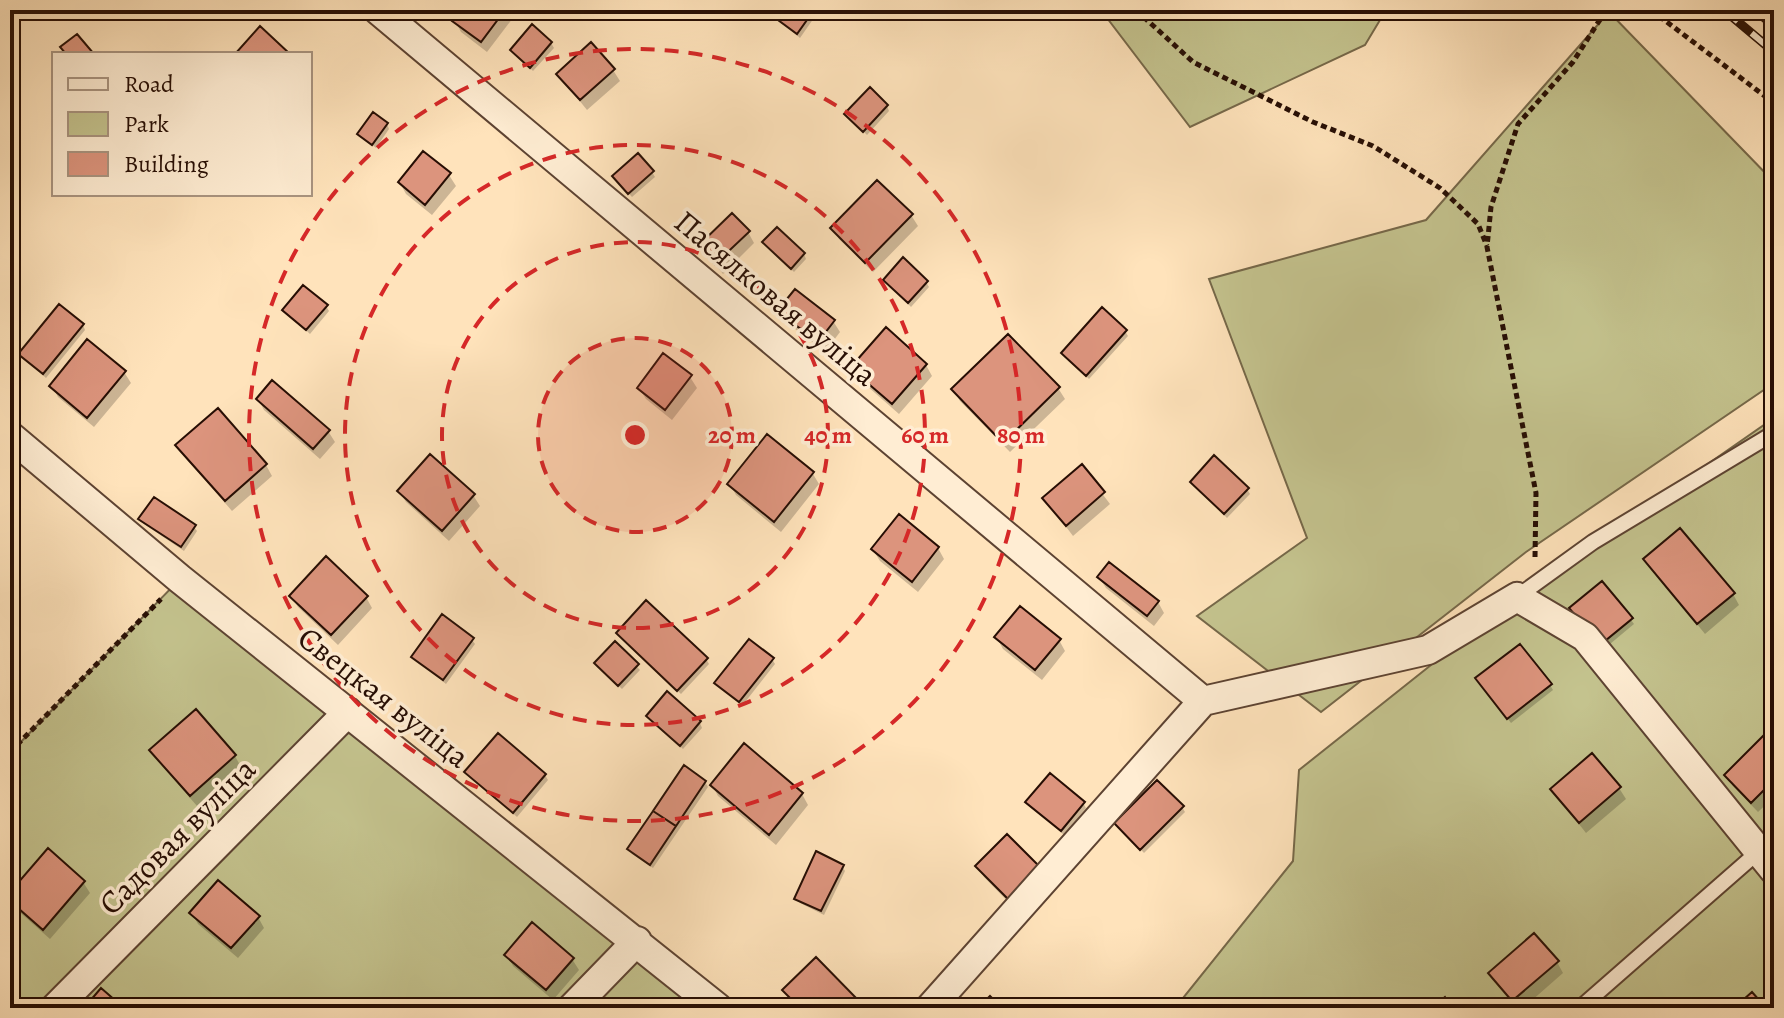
<svg xmlns="http://www.w3.org/2000/svg" width="1784" height="1018" font-family="Alegreya,serif">
	<style>
		.green { fill: #c4c38e; stroke: #766849; stroke-width: 2 }
		.shadow { fill: #0003 }
		.building { fill: #dc947d; stroke: #270e04; stroke-width: 2 }
		.lines { fill: none; stroke-linecap: round; stroke-linejoin: round }
		.lane-casing { stroke: #5d4332; stroke-width: 18 }
		.street-casing { stroke: #5d4332; stroke-width: 32 }
		.path { stroke: #270e04; stroke-width: 5; stroke-dasharray: 6 4; stroke-linecap: butt }
		.lane { stroke: #ffedd3; stroke-width: 14 }
		.street { stroke: #ffedd3; stroke-width: 28 }
		.rail-casing { stroke: #270e04; stroke-width: 9 }
		.rail { stroke: #ffedd3; stroke-width: 6; stroke-dasharray: 18; stroke-linecap: butt }
		.ring { fill: none; stroke: #d62828; stroke-width: 4; stroke-dasharray: 14 10 }
		.labels { text-anchor: middle; dominant-baseline: central; stroke-width: 7; stroke-linejoin: round; paint-order: stroke }
		.street-label { font-size: 32px; fill: #270e04; stroke: #ffedd3 }
		.centre { fill: #d62828; stroke: #ffedd3; stroke-width: 4 }
		.ring-label { font-size: 24px; text-anchor: middle; font-weight: bold; fill: #d62828; stroke: #ffedd3; stroke-width: 7; stroke-linejoin: round; paint-order: stroke }
	</style>
	<rect width="100%" height="100%" fill="#ffe3bb"/>
	<filter id="stains"><feTurbulence type="fractalNoise" baseFrequency=".0025" numOctaves="4"/><feColorMatrix values="0 0 0 0 .2 0 0 0 0 .09 0 0 0 0 .02 0 0 0 .5 -.17"/></filter>
	<radialGradient id="worn" r=".72"><stop offset=".6" stop-color="#630" stop-opacity="0"/><stop offset="1" stop-color="#630" stop-opacity=".3"/></radialGradient>
	<path class="green" d="M1101,10H1386L1365,45L1190,127Z
		M1609,12L1774,182V383L1526,552L1321,712L1197,616L1307,538L1209,279L1426,220Z
		M1774,418V1008H1175L1293,861L1299,770L1514,599Z
		M180,579L718,1008H10V753Z"/>
	<path class="shadow" d="M463,10H519L487,52L461,32L455,21Z
		M788,10H813L816,15L800,38L780,20Z
		M551,43L554,48L533,71L512,50Z
		M613,70L620,81L587,110L558,74Z
		M887,106L889,111L867,135L847,115Z
		M387,124L389,129L376,148L360,134Z
		M652,172L655,177L632,197L617,181Z
		M449,175L456,186L432,215L406,194L400,183Z
		M911,215L918,226L873,272L839,239L833,228Z
		M748,232L754,243L723,274L700,246Z
		M765,243L804,254L806,259L794,272Z
		M885,280L926,282L929,287L911,307Z
		M326,306L329,311L310,334L284,310Z
		M780,311L833,321L840,332L825,352L786,322Z
		M83,325L85,330L46,378L20,354Z
		M1125,331L1128,336L1089,379L1063,353Z
		M926,365L932,376L899,414L859,379L853,368Z
		M124,372L131,383L94,427L58,397L52,386Z
		M690,377L697,388L672,420L646,399L639,388Z
		M1058,388L1065,399L1010,452L960,401L954,390Z
		M258,399L328,431L335,442L320,459L264,410Z
		M178,446L266,465L272,476L232,511L184,456Z
		M1082,467L1110,504L1073,536L1045,499Z
		M813,474L819,484L781,532L736,495L730,484Z
		M1192,482L1247,489L1250,494L1227,518Z
		M399,491L473,495L480,506L449,541L406,502Z
		M141,519L194,527L197,531L184,551L144,524Z
		M938,548L944,559L918,592L880,561L873,550Z
		M1645,560L1733,594L1739,605L1705,634Z
		M1099,577L1158,602L1164,613L1154,626L1106,588Z
		M291,596L366,597L372,608L338,645L298,607Z
		M1574,614L1631,620L1634,624L1604,649Z
		M618,633L706,659L709,664L681,694Z
		M997,638L1059,640L1065,651L1042,680L1003,649Z
		M472,640L475,644L446,684L413,657Z
		M615,644L640,670L622,689L600,668Z
		M772,659L775,664L742,706L717,683Z
		M1481,684L1550,685L1553,690L1511,723Z
		M648,716L700,723L702,728L683,749Z
		M1774,742V797L1758,812L1733,786L1726,775Z
		M152,750L235,756L241,767L197,806L158,761Z
		M467,773L545,775L548,780L517,817Z
		M705,782L708,787L653,868L632,854L629,849Z
		M712,785L802,794L808,805L776,845L718,796Z
		M1619,788L1626,799L1586,833L1552,790Z
		M1028,802L1083,803L1086,808L1064,835Z
		M1182,807L1185,812L1144,853L1116,824Z
		M842,866L845,871L824,915L800,903L797,898Z
		M978,866L1044,880L1015,909L984,877Z
		M83,882L90,893L50,939L15,908L10,900V895Z
		M192,913L258,917L264,928L238,958L198,924Z
		M507,955L572,959L579,970L553,1000L513,966Z
		M1557,962L1563,973L1523,1008H1517L1490,973Z
		M785,990L858,1003L861,1008H798Z"/>
	<path class="building" d="M460,10H505L481,42L452,21Z
		M785,10H814L797,34L778,20Z
		M532,24L552,42L530,68L510,50Z
		M260,26L290,54H235Z
		M77,34L94,54H66L60,47Z
		M591,42L615,69L580,100L556,74Z
		M870,87L888,105L863,132L844,114Z
		M373,112L388,123L372,145L357,134Z
		M423,151L451,173L425,205L398,182Z
		M638,153L654,171L628,194L612,176Z
		M877,180L913,214L865,263L830,228Z
		M732,213L750,231L715,264L698,246Z
		M777,227L805,253L791,269L762,242Z
		M903,257L928,281L908,303L883,280Z
		M303,285L328,305L306,330L282,310Z
		M795,289L835,320L818,342L777,311Z
		M59,304L84,324L43,374L18,354Z
		M1102,307L1127,330L1086,376L1061,353Z
		M886,327L927,364L892,404L850,368Z
		M1008,334L1060,387L1003,443L951,389Z
		M87,339L126,371L87,418L49,386Z
		M663,353L692,375L665,410L637,388Z
		M272,380L330,430L313,449L256,399Z
		M218,408L267,464L225,501L175,445Z
		M767,434L814,472L774,522L727,484Z
		M430,454L475,494L442,531L397,491Z
		M1214,455L1249,488L1224,514L1190,482Z
		M1082,464L1105,492L1066,526L1042,498Z
		M154,497L196,525L181,547L138,519Z
		M899,514L939,547L912,582L871,549Z
		M1680,528L1735,593L1697,624L1643,559Z
		M326,556L368,596L331,635L289,596Z
		M1109,562L1159,601L1147,616L1097,577Z
		M1602,581L1633,618L1600,645L1569,608Z
		M646,600L708,658L677,691L616,633Z
		M1020,606L1061,639L1035,670L994,637Z
		M442,614L474,638L443,680L411,657Z
		M749,639L774,658L739,702L714,683Z
		M615,641L639,664L618,686L594,663Z
		M1520,644L1552,684L1507,719L1475,678Z
		M667,691L701,721L680,746L646,716Z
		M196,709L236,755L190,796L149,750Z
		M1767,732L1774,739V780L1751,803L1724,775Z
		M498,733L546,774L513,813L464,772Z
		M744,743L803,793L769,835L710,785Z
		M1592,753L1621,787L1579,823L1550,789Z
		M684,765L706,781L676,826L653,811Z
		M1050,773L1085,802L1061,831L1025,802Z
		M1157,780L1184,806L1140,850L1114,823Z
		M653,811L676,826L650,865L627,849Z
		M1007,834L1040,867L1008,899L975,866Z
		M48,848L85,881L43,930L10,901V892Z
		M816,851L844,865L821,911L794,899Z
		M218,880L260,916L231,948L189,913Z
		M532,922L574,958L546,990L504,955Z
		M1534,933L1559,961L1512,1001L1488,973Z
		M816,957L860,1002L854,1008H800L782,990Z
		M101,988L124,1008H84Z
		M1752,992L1766,1008H1734Z
		M990,996L1002,1008H978Z
		M1445,997L1453,1008H1432Z"/>
	<g class="lines">
		<defs>
			<path id="lane" d="M1517,597L1593,542L1774,433
				M1580,1008L1774,838"/>
			<path id="street" d="M378,10L1203,701
				M10,436L180,579L718,1008
				M55,1008L348,712
				M572,1008L637,941
				M930,1008L1203,701L1428,650L1517,597L1585,637L1774,870"/>
		</defs>
		<use href="#lane" class="lane-casing"/>
		<use href="#street" class="street-casing"/>
		<path class="path" d="M1136,10L1193,62L1313,122L1373,146L1440,188L1478,224L1487,246
			M1651,10L1774,103
			M1535,557L1536,493L1487,247L1491,207L1518,124L1573,62L1606,10
			M10,752L161,599"/>
		<use href="#lane" class="lane"/>
		<use href="#street" class="street"/>
		<defs>
			<path id="rail" d="M1724,10L1774,52
				M1755,10L1774,26"/>
		</defs>
		<use href="#rail" class="rail-casing"/>
		<use href="#rail" class="rail"/>
	</g>
	<circle cx="635" cy="435" r="97" fill="#d62828" fill-opacity=".12"/>
	<g class="ring">
		<circle cx="635" cy="435" r="97"/>
		<circle cx="635" cy="435" r="193"/>
		<circle cx="635" cy="435" r="290"/>
		<circle cx="635" cy="435" r="386"/>
	</g>
	<g class="labels">
		<g class="street-label">
			<text transform="translate(776 298) rotate(40)">Пасялковая вуліца</text>
			<text transform="translate(384 697) rotate(38)">Свецкая вуліца</text>
			<text transform="translate(177 836) rotate(-45)">Садовая вуліца</text>
		</g>
	</g>
	<circle cx="635" cy="435" r="12" class="centre"/>
	<g class="ring-label">
		<text x="732" y="443">20 m</text>
		<text x="828" y="443">40 m</text>
		<text x="925" y="443">60 m</text>
		<text x="1021" y="443">80 m</text>
	</g>
	<rect width="1784" height="1018" fill="none" stroke="#ffe3bb" stroke-width="40"/>
	<rect x="12" y="12" width="1760" height="994" fill="none" stroke="#270e04" stroke-width="4"/>
	<rect x="20" y="20" width="1744" height="978" fill="none" stroke="#270e04" stroke-width="2"/>
	<rect x="52" y="52" width="260" height="144" fill="#ffedd3" stroke="#a99480" stroke-width="2"/>
	<rect x="68" y="78" width="40" height="12" fill="#ffedd3" stroke="#a99480" stroke-width="2"/>
	<text x="124" y="92" font-size="24" fill="#270e04">Road</text>
	<rect x="68" y="112" width="40" height="24" fill="#c4c38e" stroke="#a99480" stroke-width="2"/>
	<text x="124" y="132" font-size="24" fill="#270e04">Park</text>
	<rect x="68" y="152" width="40" height="24" fill="#dc947d" stroke="#a99480" stroke-width="2"/>
	<text x="124" y="172" font-size="24" fill="#270e04">Building</text>
	<rect width="100%" height="100%" filter="url(#stains)"/>
	<rect width="100%" height="100%" fill="url(#worn)"/>
</svg>
